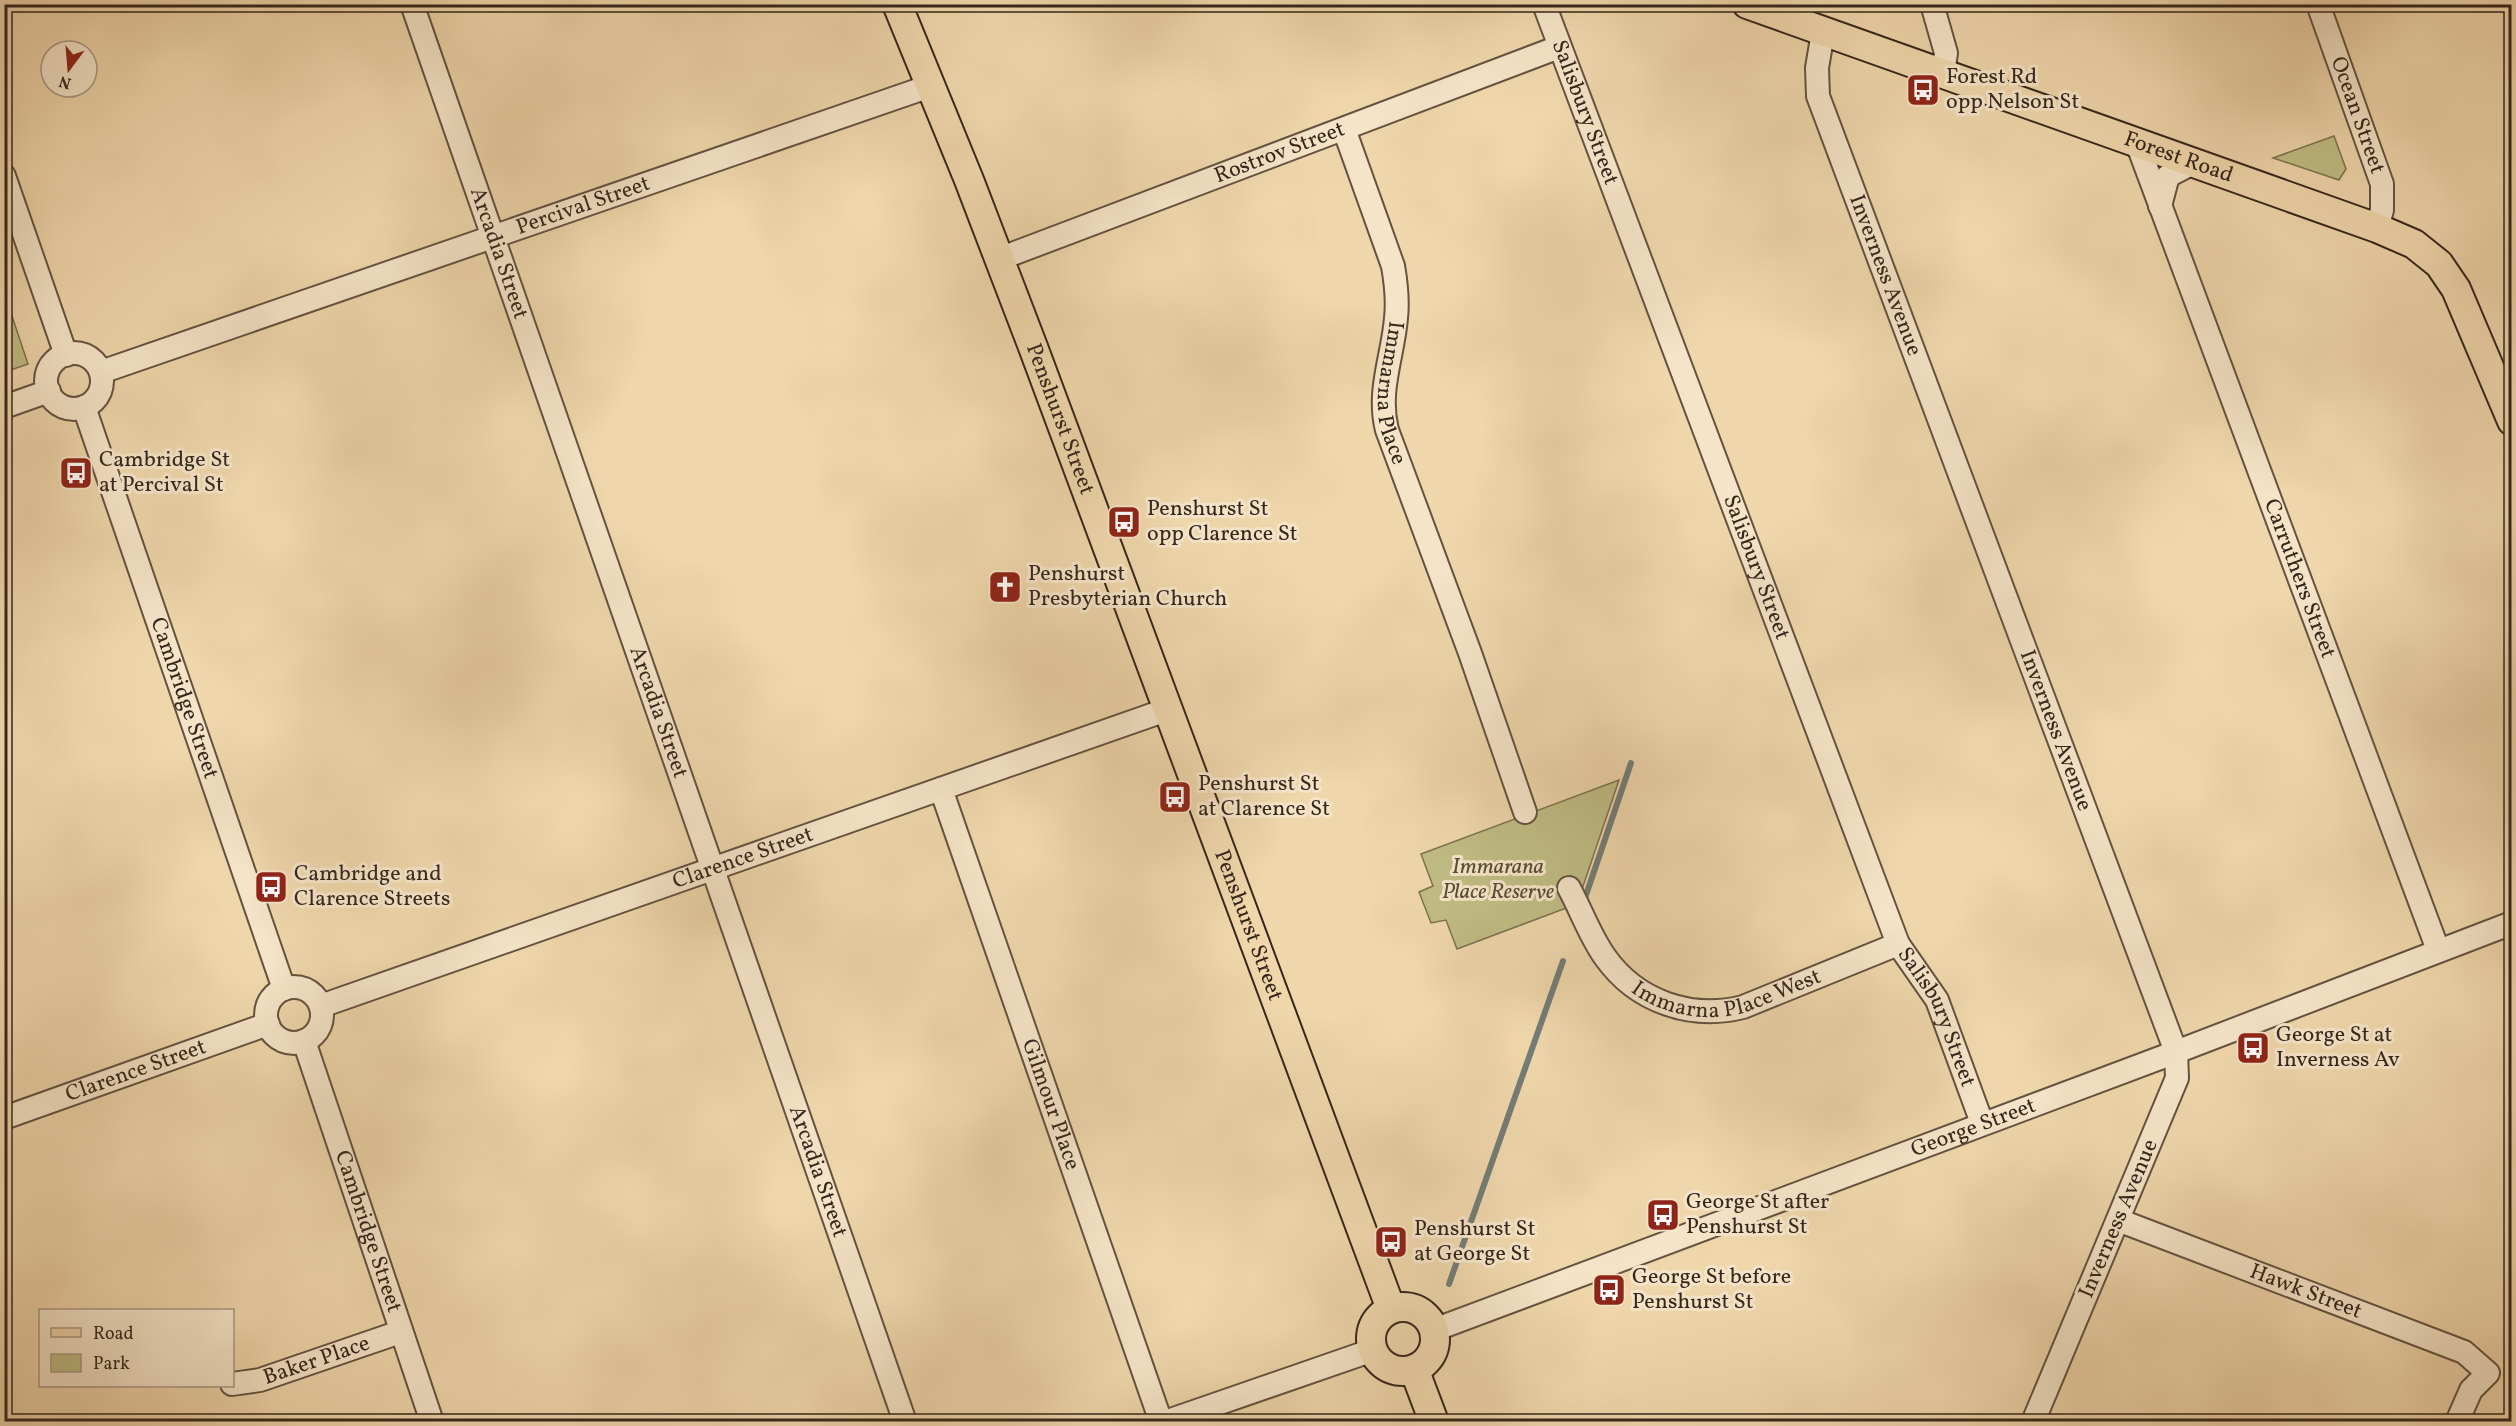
<svg xmlns="http://www.w3.org/2000/svg" width="2516" height="1426" font-family="Vollkorn,serif">
	<style>
		.green { fill: #c0bc84; stroke: #7b7250; stroke-width: 1.5 }
		.lines { fill: none; stroke-linecap: round; stroke-linejoin: round }
		.stream { stroke: #737d76; stroke-width: 6 }
		.minor-casing { stroke: #645340; stroke-width: 26 }
		.major-casing { stroke: #36271d; stroke-width: 32 }
		.minor { stroke: #f5e4c8; stroke-width: 22 }
		.major { stroke: #efd6ab; stroke-width: 28 }
		.labels { text-anchor: middle; dominant-baseline: central; stroke-width: 6; stroke-linejoin: round; paint-order: stroke }
		.poi-label { font-size: 22px; fill: #36271d; stroke: #f5e4c8; text-anchor: start }
		.street-label { font-size: 22px; fill: #36271d; stroke: #f5e4c8 }
		.park-label { font-size: 22px; font-style: italic; fill: #584c37; stroke: #f5e4c8 }
	</style>
	<rect width="100%" height="100%" fill="#efd6ab"/>
	<filter id="stains"><feTurbulence type="fractalNoise" baseFrequency=".00333" numOctaves="4"/><feColorMatrix values="0 0 0 0 .2 0 0 0 0 .09 0 0 0 0 .02 0 0 0 .5 -.17"/></filter>
	<radialGradient id="worn" r=".72"><stop offset=".6" stop-color="#630" stop-opacity="0"/><stop offset="1" stop-color="#630" stop-opacity=".3"/></radialGradient>
	<path class="green" d="M2334,136L2346,169L2339,180L2273,158Z
		M5,295L28,364L5,372H4Z
		M1619,780L1577,904L1457,949L1446,920L1431,923L1419,892L1433,886L1421,854Z"/>
	<g class="lines">
		<path class="stream" d="M1585,898L1631,763
			M1449,1284L1563,961"/>
		<defs>
			<g id="minor">
				<path id="s1" d="M412,4L905,1422"/>
				<path id="s2" d="M1544,4L1898,944L1937,1000L1982,1123"/>
				<path d="M1932,4L1946,53L1943,73"/>
				<path id="s3" d="M2318,4L2382,184V210L2377,228"/>
				<path id="s4" d="M1823,32L1817,68L1818,96L2176,1052L2177,1078L2033,1422"/>
				<path id="s5" d="M1344,129L1393,266C1396,283 1398,300 1396,318C1393,356 1377,391 1387,430L1470,653L1525,812"/>
				<path id="s6" d="M2137,143L2438,950"/>
				<path d="M4,176L66,355"/>
				<path d="M2160,206L2168,176L2193,163"/>
				<path id="s7" d="M999,259L1559,47"/>
				<circle cx="74" cy="381" r="28"/>
				<path id="s8" d="M101,372L930,86"/>
				<path d="M4,407L49,391"/>
				<path id="s9" d="M84,407L284,989"/>
				<path id="s10" d="M941,789L1161,1422"/>
				<path id="s11" d="M1569,888C1581,910 1590,936 1605,957C1637,1002 1691,1020 1743,1007L1898,944"/>
				<circle cx="294" cy="1015" r="28"/>
				<path id="s12" d="M321,1006L1166,710"/>
				<path id="s13" d="M304,1041L432,1422"/>
				<path id="s14" d="M4,1118L268,1024"/>
				<path id="s15" d="M2118,1220L2464,1352L2488,1373L2471,1390L2457,1422"/>
				<path id="s16" d="M1434,1330L2176,1052L2512,923"/>
				<path id="s17" d="M232,1384L260,1380L400,1332"/>
				<path d="M1165,1422L1373,1350"/>
			</g>
			<g id="major">
				<path id="s18" d="M897,4L969,180L1033,347L1391,1309"/>
				<path id="s19" d="M1747,4L2377,228L2414,244L2439,264L2456,289L2512,421"/>
				<circle cx="1403" cy="1339" r="32"/>
				<path d="M1414,1369L1434,1422"/>
			</g>
		</defs>
		<use href="#minor" class="minor-casing"/>
		<use href="#major" class="major-casing"/>
		<use href="#minor" class="minor"/>
		<use href="#major" class="major"/>
	</g>
	<defs>
		<symbol id="bus-square" viewBox="-11 -11 22 22"><rect x="-9" y="-9" width="18" height="18" rx="4" fill="#8f2418" stroke="#f5e4c8"/><path d="M-5-6H5V4H4V6H2V4H-2V6H-4V4H-5ZM-3.5-4V0h7V-4ZM-3.5 1.2v1.5H-2V1.2ZM2 1.2v1.5H3.5V1.2Z" fill="#fff"/></symbol>
		<symbol id="church-square" viewBox="-11 -11 22 22"><rect x="-9" y="-9" width="18" height="18" rx="4" fill="#8f2418" stroke="#f5e4c8"/><path d="M-1.2-6h2.4v3.5h3.3v2.4h-3.3V6h-2.4V-.1h-3.3v-2.4h3.3Z" fill="#fff"/></symbol>
	</defs>
	<g fill-rule="evenodd">
		<use href="#bus-square" x="1904" y="71" width="38" height="38"/>
		<use href="#bus-square" x="57" y="454" width="38" height="38"/>
		<use href="#bus-square" x="1105" y="503" width="38" height="38"/>
		<use href="#church-square" x="986" y="568" width="38" height="38"/>
		<use href="#bus-square" x="1156" y="778" width="38" height="38"/>
		<use href="#bus-square" x="252" y="868" width="38" height="38"/>
		<use href="#bus-square" x="2234" y="1029" width="38" height="38"/>
		<use href="#bus-square" x="1644" y="1196" width="38" height="38"/>
		<use href="#bus-square" x="1372" y="1223" width="38" height="38"/>
		<use href="#bus-square" x="1590" y="1271" width="38" height="38"/>
	</g>
	<g class="labels">
		<g class="poi-label">
			<text x="1946" y="77">Forest Rd<tspan x="1946" dy="25">opp Nelson St</tspan></text>
			<text x="99" y="460">Cambridge St<tspan x="99" dy="25">at Percival St</tspan></text>
			<text x="1147" y="509">Penshurst St<tspan x="1147" dy="25">opp Clarence St</tspan></text>
			<text x="1028" y="574">Penshurst<tspan x="1028" dy="25">Presbyterian Church</tspan></text>
			<text x="1198" y="784">Penshurst St<tspan x="1198" dy="25">at Clarence St</tspan></text>
			<text x="294" y="874">Cambridge and<tspan x="294" dy="25">Clarence Streets</tspan></text>
			<text x="2276" y="1035">George St at<tspan x="2276" dy="25">Inverness Av</tspan></text>
			<text x="1686" y="1202">George St after<tspan x="1686" dy="25">Penshurst St</tspan></text>
			<text x="1414" y="1229">Penshurst St<tspan x="1414" dy="25">at George St</tspan></text>
			<text x="1632" y="1277">George St before<tspan x="1632" dy="25">Penshurst St</tspan></text>
		</g>
		<g class="street-label">
			<text stroke="none"><textPath href="#s2" startOffset="116">Salisbury Street</textPath></text>
			<text stroke="none"><textPath href="#s3" startOffset="118">Ocean Street</textPath></text>
			<text stroke="none"><textPath href="#s7" startOffset="300">Rostrov Street</textPath></text>
			<text stroke="none"><textPath href="#s19" startOffset="458">Forest Road</textPath></text>
			<text stroke="none"><textPath href="#s8" startOffset="510">Percival Street</textPath></text>
			<text stroke="none"><textPath href="#s1" startOffset="264">Arcadia Street</textPath></text>
			<text stroke="none"><textPath href="#s4" startOffset="256">Inverness Avenue</textPath></text>
			<text stroke="none"><textPath href="#s5" startOffset="274">Immarna Place</textPath></text>
			<text stroke="none"><textPath href="#s18" startOffset="446">Penshurst Street</textPath></text>
			<text stroke="none"><textPath href="#s2" startOffset="602">Salisbury Street</textPath></text>
			<text stroke="none"><textPath href="#s6" startOffset="465">Carruthers Street</textPath></text>
			<text stroke="none"><textPath href="#s9" startOffset="308">Cambridge Street</textPath></text>
			<text stroke="none"><textPath href="#s1" startOffset="750">Arcadia Street</textPath></text>
			<text stroke="none"><textPath href="#s4" startOffset="742">Inverness Avenue</textPath></text>
			<text stroke="none"><textPath href="#s12" startOffset="447">Clarence Street</textPath></text>
			<text stroke="none"><textPath href="#s18" startOffset="986">Penshurst Street</textPath></text>
			<text stroke="none"><textPath href="#s11" startOffset="218">Immarna Place West</textPath></text>
			<text stroke="none"><textPath href="#s2" startOffset="1088">Salisbury Street</textPath></text>
			<text stroke="none"><textPath href="#s14" startOffset="140">Clarence Street</textPath></text>
			<text stroke="none"><textPath href="#s10" startOffset="334">Gilmour Place</textPath></text>
			<text stroke="none"><textPath href="#s16" startOffset="576">George Street</textPath></text>
			<text stroke="none"><textPath href="#s1" startOffset="1236">Arcadia Street</textPath></text>
			<text transform="translate(2119 1219) rotate(-67)">Inverness Avenue</text>
			<text stroke="none"><textPath href="#s13" startOffset="201">Cambridge Street</textPath></text>
			<text stroke="none"><textPath href="#s15" startOffset="201">Hawk Street</textPath></text>
			<text stroke="none"><textPath href="#s17" startOffset="88">Baker Place</textPath></text>
		</g>
		<g class="park-label">
			<text x="1498" y="867">Immarana<tspan x="1498" dy="25">Place Reserve</tspan></text>
		</g>
	</g>
	<rect width="2516" height="1426" fill="none" stroke="#efd6ab" stroke-width="24"/>
	<rect x="6" y="6" width="2504" height="1414" fill="none" stroke="#36271d" stroke-width="3"/>
	<rect x="12" y="12" width="2492" height="1402" fill="none" stroke="#36271d" stroke-width="1.5"/>
	<rect x="39" y="1309" width="195" height="78" fill="#f5e4c8" stroke="#a99884" stroke-width="1.5"/>
	<rect x="51" y="1328" width="30" height="9" fill="#efd6ab" stroke="#a99884" stroke-width="1.5"/>
	<text x="93" y="1339" font-size="18" fill="#36271d">Road</text>
	<rect x="51" y="1354" width="30" height="18" fill="#c0bc84" stroke="#a99884" stroke-width="1.5"/>
	<text x="93" y="1369" font-size="18" fill="#36271d">Park</text>
	<g transform="translate(69 69) rotate(196)"><circle r="28" fill="#f5e4c8" stroke="#a99884" stroke-width="1.5"/>
	<path d="M0-4.5L10 22L0 15L-10 22Z" fill="#8f2418"/>
	<text y="-9" font-size="16" font-weight="bold" text-anchor="middle" fill="#36271d">N</text>
	</g>
	<rect width="100%" height="100%" filter="url(#stains)"/>
	<rect width="100%" height="100%" fill="url(#worn)"/>
</svg>
